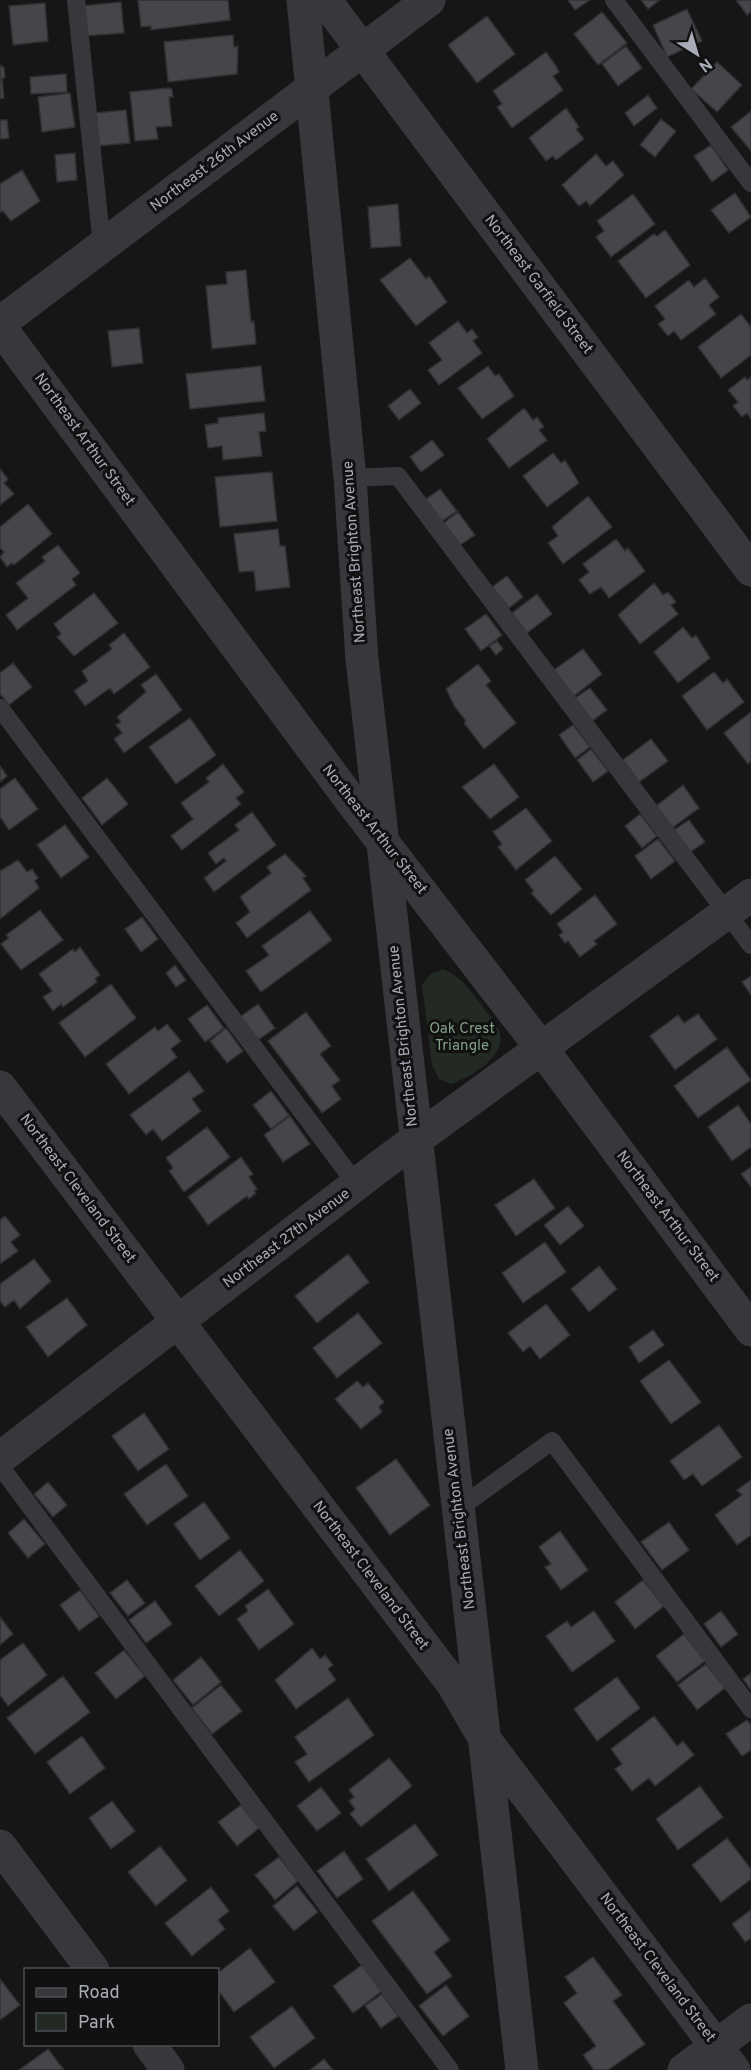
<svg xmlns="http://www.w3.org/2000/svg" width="751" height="2070" font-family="Overpass,sans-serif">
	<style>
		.green { fill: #222a23 }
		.building { fill: #45464a; stroke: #303033; stroke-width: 1.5 }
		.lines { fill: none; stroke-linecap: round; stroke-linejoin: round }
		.lane { stroke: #37383c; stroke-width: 18 }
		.street { stroke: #37383c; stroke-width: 33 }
		.labels { text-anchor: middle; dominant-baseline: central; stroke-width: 6; stroke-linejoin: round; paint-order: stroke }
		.street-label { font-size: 15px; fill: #a9acb6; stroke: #111112 }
		.park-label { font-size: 15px; fill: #829f85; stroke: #111112 }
	</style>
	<rect width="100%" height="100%" fill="#161617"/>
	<path class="green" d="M443,969C461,976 468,988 480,1003C485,1011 496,1021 499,1030C509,1056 470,1077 451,1084L439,1079L432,1065L422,985L431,974Z"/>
	<path class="building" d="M138,0H228L230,20L151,30V26L141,27Z
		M568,0H590L575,10Z
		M641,0H660L648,9Z
		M736,0H751V12L747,15Z
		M121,2L124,33L84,36L82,6Z
		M45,3L48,41L13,45L9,6Z
		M687,9L702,41L667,57L653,25Z
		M602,12L627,43L598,65L574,34Z
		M487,16L515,54L477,83L448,45Z
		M233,35L234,47L238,46L237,74L168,82L164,42Z
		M626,46L642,68L618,86L602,64Z
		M546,52L556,66L559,72L553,76L563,90L512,128L497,107L502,104L493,91Z
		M717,62L742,85L717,112L691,89Z
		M0,65L4,68L5,78H2L4,98L0,99Z
		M66,74L67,92L31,94L30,77Z
		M168,88L172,89L173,97H169L172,126L156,127L158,139L135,141L130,92Z
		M70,93L75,127L42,132L38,97Z
		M648,95L657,108L634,126L625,113Z
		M566,108L579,127L576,129L584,139L556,160L553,156L546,161L529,138Z
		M126,110L130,143L98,146L95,113Z
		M751,111V151L731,127Z
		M661,119L676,131L655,157L640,145Z
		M0,120H7L9,138L0,139Z
		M711,145L728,170L712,182L694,156Z
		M75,153L77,180L57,182L55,155Z
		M596,154L606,166L613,161L624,175L590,206L586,201L579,206L562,185Z
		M22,170L40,201L11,221L3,211L0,213V184Z
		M735,193L751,217L729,233L711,210Z
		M633,194L655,224L611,257L596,237L604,231L597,221Z
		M398,204L401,246L371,248L368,207Z
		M665,230L690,265L646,298L618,261L654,234L657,236Z
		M410,258L426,279L429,276L447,302L416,326L380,280Z
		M246,270L251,322L254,321L256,344L212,349L206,286L227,284L226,272Z
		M705,278L719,297L709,305L716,314L681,340L674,331L668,336L658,324L665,319L655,306L689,280L694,287Z
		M741,314L751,327V355L721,378L698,347Z
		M458,321L467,333L472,329L478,337L473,341L482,353L439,385L428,370L442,360L429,343Z
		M139,328L143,363L112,367L108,331Z
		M261,366L265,401L190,409L186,374Z
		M488,366L495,376L499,374L514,396L482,419L458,388Z
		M745,377L747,380L751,377V419L747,413L742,417L733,406L738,402L728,390Z
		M410,389L421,403L399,420L388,406Z
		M524,408L533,420L537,417L544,427L539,430L547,440L509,468L487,439Z
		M264,413L266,431L259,432L262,456L223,460L222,446L208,448L205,425L218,423V418Z
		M432,440L444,455L421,472L410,457Z
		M553,453L561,463L565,460L579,483L547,507L523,476Z
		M0,469L8,479L4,483L14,494L0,505Z
		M272,472L277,521L220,527L215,477Z
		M440,489L457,511L442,521L425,500Z
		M588,496L612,527L563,564L548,543L558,536L552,527Z
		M28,504L52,534L14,565L12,563L7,567L0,557L4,552L0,548V527Z
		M458,512L475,535L460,545L444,523Z
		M278,529L280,546H285L290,587L256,591L254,571L239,572L234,534Z
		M616,539L625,551L628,548L645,571L609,598L601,587L590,594L579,580L589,572L583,564Z
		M58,545L80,573L72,579L76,585L17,630L6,615L28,598L16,583L45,561L42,557Z
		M507,576L523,597L509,608L492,587Z
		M654,583L663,595L668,592L676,602L671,605L678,614L640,644L618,615Z
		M94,593L118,623L74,656L57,637L61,634L54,624Z
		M537,594L552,614L527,633L512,613Z
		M486,614L502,635L481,651L465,629Z
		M683,627L692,638L696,635L710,658L678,683L654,652Z
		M124,633L150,667L114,694L110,688L85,706L74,691L88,681L82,671L112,649L109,645Z
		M497,641L503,649L496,655L489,646Z
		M583,649L602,674L574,696L554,670Z
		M13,663L32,687L9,705L0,694V673Z
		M478,664L491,681L486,685L516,723L484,749L464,723L466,721L455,707L446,689Z
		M714,672L723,683L727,679L744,702L707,730L682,696Z
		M156,674L182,710L124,753L114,739L122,733L116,725L121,722L117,717L146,692L141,685Z
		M590,688L607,710L592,721L575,698Z
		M751,712V761L748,764L724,733Z
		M190,718L216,755L176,784L149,747Z
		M573,725L590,747L575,758L559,735Z
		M651,739L668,761L639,782L623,760Z
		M591,749L608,771L593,782L577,760Z
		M223,764L244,792L236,798L241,804L182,850L171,836L193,819L181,803L209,782L206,778Z
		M494,764L519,797L490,819L462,787Z
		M0,766L7,776L0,782Z
		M15,778L38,809L9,830L0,817V789Z
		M107,778L128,804L102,825L82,798Z
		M683,785L699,808L672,828L656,806Z
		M526,808L552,841L516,870L498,847L502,844L493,832Z
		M252,812L276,845L214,892L204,878L226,861L224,858L216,864L208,853L239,830L235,825Z
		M640,814L657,836L642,848L625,826Z
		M689,820L705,842L690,852L674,830Z
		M65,825L89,857L61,878L37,845Z
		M658,839L675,861L651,879L635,856Z
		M285,854L306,876L303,878L311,890L247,938L236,923L250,912L240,897L271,873L267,867Z
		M555,856L582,889L551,915L531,893L534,891L525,880Z
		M18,860L27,872L32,869L38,878L35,881L39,888L0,919V871Z
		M595,895L617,924L594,941L597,944L580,957L568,941L565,943L559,935L563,932L557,924Z
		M40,910L63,940L21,970L1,944L9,938L6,935Z
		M310,911L332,940L261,992L246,971L269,955L262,946Z
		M142,917L158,939L141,952L125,929Z
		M80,947L100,975L95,979L97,982L63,1007L61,1004L53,1011L43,997L52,991L39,974L73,949L75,952Z
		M175,965L186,980L176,987L166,973Z
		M751,976V995L742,982Z
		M111,984L136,1018L85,1057L59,1023Z
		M258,1004L275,1028L258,1040L240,1017Z
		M207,1005L224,1028L205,1042L188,1019Z
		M306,1012L331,1046L320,1054L340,1080L332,1086L341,1099L322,1113L268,1041Z
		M698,1014L717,1039L675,1070L650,1036L678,1015L684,1023Z
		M167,1024L181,1041L171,1049L177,1057L129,1094L106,1064L155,1027L158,1031Z
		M226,1028L243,1051L227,1063L210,1041Z
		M727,1047L751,1080L698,1118L674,1086Z
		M189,1071L204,1091L192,1099L201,1111L162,1141L153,1129L146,1135L130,1115Z
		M271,1091L289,1115L271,1129L253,1105Z
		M738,1105L751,1124V1147L732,1161L708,1127Z
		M290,1116L310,1144L283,1162L264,1135Z
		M207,1127L230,1157L184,1192L169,1171L173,1168L166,1158Z
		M241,1157L253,1174L249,1177L257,1189L254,1191L256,1193L249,1199L247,1196L208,1225L188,1197Z
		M751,1167V1187L741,1174Z
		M534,1179L555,1208L516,1236L495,1205Z
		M568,1206L584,1226L560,1245L544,1225Z
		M5,1216L20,1235L11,1242L18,1251L0,1264V1220Z
		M545,1242L566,1272L523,1303L502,1273Z
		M348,1254L369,1282L317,1323L295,1296Z
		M34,1259L51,1281L20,1309L14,1300L5,1307L0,1301V1284Z
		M599,1266L617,1289L589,1312L571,1289Z
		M67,1298L87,1325L48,1357L26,1327Z
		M546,1304L570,1335L540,1359L530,1346L523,1352L508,1333Z
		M358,1313L382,1343L337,1378L313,1348Z
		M653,1330L664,1345L639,1363L629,1347Z
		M669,1360L701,1402L671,1424L640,1381Z
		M357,1381L363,1387L368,1383L384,1402L379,1407L382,1412L361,1429L335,1399Z
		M144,1413L169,1449L138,1471L112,1436Z
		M719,1425L742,1457L702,1486L693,1474L684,1480L670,1461Z
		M396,1459L430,1505L390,1535L356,1488Z
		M166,1464L188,1496L147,1525L124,1494Z
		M751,1480V1535L737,1545L715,1515L742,1495L737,1490Z
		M48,1482L67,1505L53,1517L34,1494Z
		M204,1502L230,1538L200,1560L174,1524Z
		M24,1519L45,1544L28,1558L8,1533Z
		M669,1522L689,1550L662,1570L641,1542Z
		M560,1531L588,1570L561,1590L545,1567L551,1564L539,1547Z
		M240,1550L264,1581L219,1616L195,1586Z
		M127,1580L145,1603L128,1616L110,1593Z
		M643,1580L664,1606L635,1629L615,1602Z
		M268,1589L294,1624L259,1650L237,1619L248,1611L245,1606Z
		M80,1590L99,1616L79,1631L60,1605Z
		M155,1601L172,1624L146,1643L129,1620Z
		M594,1611L615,1641L572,1672L546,1636L567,1621L571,1627Z
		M721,1611L738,1634L721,1647L704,1624Z
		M0,1617L13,1634L0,1645Z
		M684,1634L705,1661L677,1682L656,1656Z
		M23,1643L47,1675L8,1706L0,1695V1660Z
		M312,1648L320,1659L325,1655L333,1665L328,1669L336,1680L296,1709L275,1680Z
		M124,1650L145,1676L116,1699L95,1673Z
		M201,1657L221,1682L193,1705L173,1680Z
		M706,1664L725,1688L697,1710L678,1685Z
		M751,1673V1690L743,1679Z
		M63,1676L90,1712L35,1754L7,1718Z
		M617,1677L640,1708L597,1741L574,1709Z
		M221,1685L242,1711L212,1734L192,1708Z
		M348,1698L374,1735L309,1782L295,1762L307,1754L295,1737Z
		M654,1716L677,1746L683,1741L694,1755L655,1786L649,1778L632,1791L615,1769L622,1764L611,1749Z
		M747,1720L751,1725V1750L742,1756L726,1734Z
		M82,1736L105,1768L70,1794L47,1762Z
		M389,1758L412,1786L361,1827L350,1814L355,1809L349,1801L354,1797L349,1790Z
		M700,1786L723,1817L678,1850L656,1819Z
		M321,1787L341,1813L317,1831L297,1806Z
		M112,1801L135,1831L111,1849L89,1818Z
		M241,1805L259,1828L237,1846L218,1822Z
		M415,1824L438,1855L389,1891L366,1859Z
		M727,1838L751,1869V1879L721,1902L692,1865Z
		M160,1846L187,1880L156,1906L128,1872Z
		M344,1851L363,1879L337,1898L317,1871Z
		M279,1857L298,1881L275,1900L255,1875Z
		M297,1886L318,1912L294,1931L273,1906Z
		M211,1887L229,1911L218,1920L225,1929L192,1956L165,1923Z
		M413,1891L450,1940L434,1952L452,1976L427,1994L372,1921Z
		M751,1910V1938L745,1942L732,1924Z
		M250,1948L275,1982L234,2012L218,1990V1973Z
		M593,1957L622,1995L613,2001L645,2044L608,2070H594L583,2055L596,2046L564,2003L577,1993L565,1977Z
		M362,1965L382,1991L353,2013L333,1986Z
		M0,1979L20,2005L0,2020Z
		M446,1985L469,2016L443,2036L419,2006Z
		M382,1994L398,2016L381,2028L365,2006Z
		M292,2006L315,2038L274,2068L250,2037Z
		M48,2049L64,2070H19Z
		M324,2059L333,2070H310Z"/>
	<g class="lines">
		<path class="lane" d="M76,0L102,246
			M614,0L751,183
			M350,478L398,476L751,945
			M0,708L357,1185
			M0,1466L450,2070
			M458,1509L552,1441L751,1709"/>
		<path class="street" d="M303,0L350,478L362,659L522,2070
			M325,0L751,570
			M0,323L429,0
			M0,327L355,806L542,1049L751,1330
			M0,1087L452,1683L486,1741L734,2070
			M0,1458L384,1163L751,895
			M0,1846L93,1970
			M149,2044L168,2070
			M684,2070L751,2020"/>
	</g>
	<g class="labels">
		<g class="street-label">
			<text transform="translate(215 162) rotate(-37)">Northeast 26th Avenue</text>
			<text transform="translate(538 285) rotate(53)">Northeast Garfield Street</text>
			<text transform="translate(84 440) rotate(54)">Northeast Arthur Street</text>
			<text transform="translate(355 552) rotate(-94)">Northeast Brighton Avenue</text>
			<text transform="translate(374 830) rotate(52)">Northeast Arthur Street</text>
			<text transform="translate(404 1036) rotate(-96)">Northeast Brighton Avenue</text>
			<text transform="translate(77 1189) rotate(53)">Northeast Cleveland Street</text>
			<text transform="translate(667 1217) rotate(53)">Northeast Arthur Street</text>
			<text transform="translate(287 1239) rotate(-37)">Northeast 27th Avenue</text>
			<text transform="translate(460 1519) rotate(-97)">Northeast Brighton Avenue</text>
			<text transform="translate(370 1576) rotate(53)">Northeast Cleveland Street</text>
			<text transform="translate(657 1968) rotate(53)">Northeast Cleveland Street</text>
		</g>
		<g class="park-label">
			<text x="462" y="1029">Oak Crest<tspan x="462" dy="17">Triangle</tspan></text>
		</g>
	</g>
	<rect x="24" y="1968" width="195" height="78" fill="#111112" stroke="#4e4f54" stroke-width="1.5"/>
	<rect x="36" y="1988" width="30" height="9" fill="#37383c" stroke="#4e4f54" stroke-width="1.5"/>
	<text x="78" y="1998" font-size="18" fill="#a9acb6">Road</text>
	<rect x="36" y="2013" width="30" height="18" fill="#222a23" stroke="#4e4f54" stroke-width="1.5"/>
	<text x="78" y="2028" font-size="18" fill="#a9acb6">Park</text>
	<g transform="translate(697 54) rotate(143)" stroke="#111112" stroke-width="4.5" paint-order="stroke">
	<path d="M0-4.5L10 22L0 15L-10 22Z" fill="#a9acb6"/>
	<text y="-9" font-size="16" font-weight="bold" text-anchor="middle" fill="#a9acb6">N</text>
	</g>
</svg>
